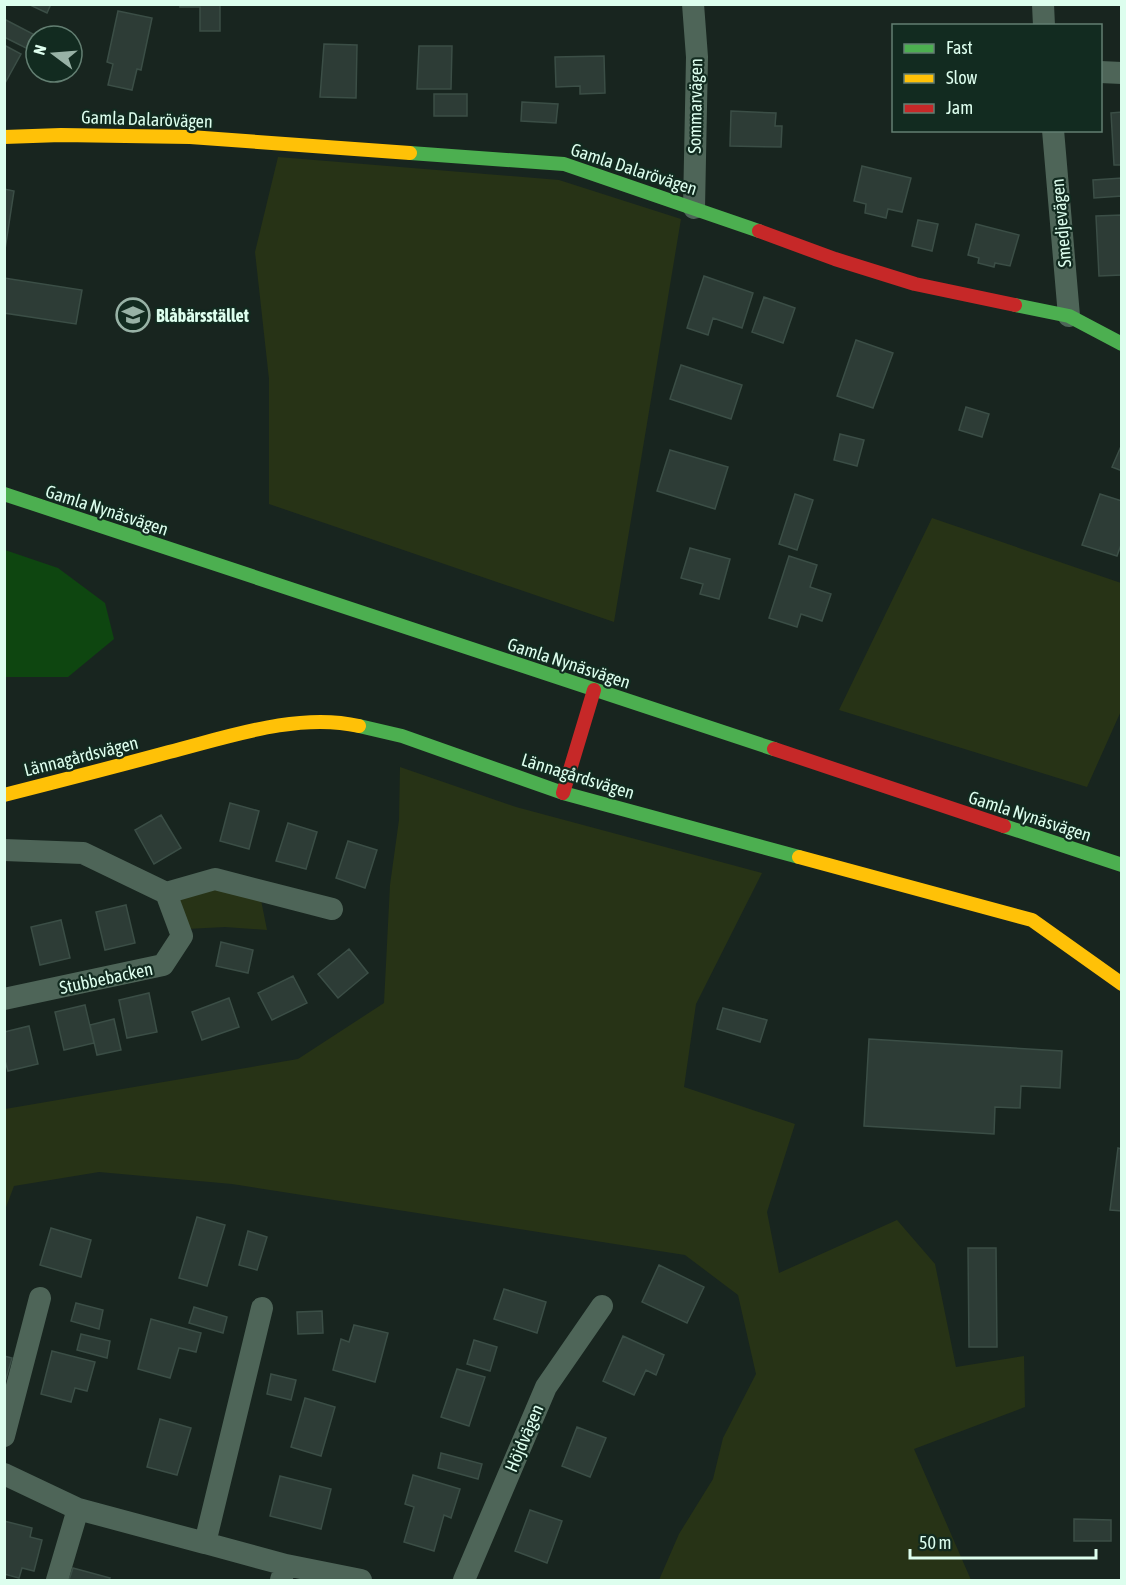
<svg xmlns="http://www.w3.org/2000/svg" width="1126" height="1585" font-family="'Asap Condensed',sans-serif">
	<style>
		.green { fill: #273316 }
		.water { fill: #0e4610 }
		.building { fill: #2d3c36; stroke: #3b4e46; stroke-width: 1.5 }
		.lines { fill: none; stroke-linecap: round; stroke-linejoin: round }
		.street { stroke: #4e6558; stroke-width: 22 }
		.fast { stroke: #4caf50; stroke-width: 14 }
		.slow { stroke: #ffc107; stroke-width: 14 }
		.jam { stroke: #c62828; stroke-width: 14 }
		.labels { text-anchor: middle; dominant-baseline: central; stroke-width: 4.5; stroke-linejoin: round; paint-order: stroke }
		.street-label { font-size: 18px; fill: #ddfeee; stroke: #122b20 }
		.poi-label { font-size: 18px; font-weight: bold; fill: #ddfeee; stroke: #122b20; text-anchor: start }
	</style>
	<rect width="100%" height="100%" fill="#18251f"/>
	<path class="green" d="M278,157L559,180L681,219L614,622L269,504V379L255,252Z
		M932,518L1121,583V711L1087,787L839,710Z
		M400,767L516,807L762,873L696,1004L684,1087L795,1124L767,1212L779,1273L897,1220L935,1264L956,1367L1024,1356L1025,1407L914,1449L971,1580H659L679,1534L713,1479L723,1438L756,1374L738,1295L685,1255L232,1184L99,1172L14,1186L5,1210V1109L298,1059L384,1003L390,885L399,820Z
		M215,887L261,900L267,930L225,927L186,929L176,898Z"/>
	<path class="water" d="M5,550L58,568L105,603L114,639L68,677H5Z"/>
	<path class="building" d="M28,4H51L47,13Z
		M180,4H220V31H200V7H180Z
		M118,11L152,18L141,70L137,69L132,90L108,85L113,64L107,62Z
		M4,19L35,35L28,49L4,37Z
		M324,44L357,45L356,98L320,97Z
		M4,45L21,54L4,85Z
		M419,46H452L451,89H417Z
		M604,56L605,93L580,94V86L556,87L555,57Z
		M434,94H467V116H434Z
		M522,102L558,104L556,123L521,121Z
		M731,111L776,113L775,126H782L781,147L730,146Z
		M1122,112V165H1114L1111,113Z
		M862,166L911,178L902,212L888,209L886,218L865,213L866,204L854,201Z
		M1122,178V196L1094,198L1093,180Z
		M4,189L14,191L4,256Z
		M1122,215V275L1099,276L1096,216Z
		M918,220L938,224L932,251L912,246Z
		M976,224L1019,235L1010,266L995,263L994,267L978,263L979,258L968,255Z
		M704,276L753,293L742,328L713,318L708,335L687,328Z
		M4,278L82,290L76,324L4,313Z
		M764,297L795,308L783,343L752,332Z
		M856,340L893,353L873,408L837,396Z
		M681,365L742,385L731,419L670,399Z
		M966,407L989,414L982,437L959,430Z
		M840,434L864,440L857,466L834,460Z
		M1122,444V471L1112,467Z
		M670,450L728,467L715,509L657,491Z
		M795,494L813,500L797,550L779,544Z
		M1100,494L1122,501V542L1117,556L1082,545Z
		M690,548L730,559L719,599L700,594L703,584L681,578Z
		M789,556L817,565L810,587L831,594L822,621L801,614L797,627L769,618Z
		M230,803L259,811L249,849L220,841Z
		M161,815L181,848L154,864L135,830Z
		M288,823L317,832L306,869L276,861Z
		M348,841L377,850L365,888L336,878Z
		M126,905L135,943L105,950L96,912Z
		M61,920L70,958L40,965L31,927Z
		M221,942L253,950L248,973L216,966Z
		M349,949L368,973L338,998L318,974Z
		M293,976L307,1003L272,1020L258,993Z
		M149,993L157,1032L127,1038L119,1000Z
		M229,998L239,1027L202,1040L192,1012Z
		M85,1005L94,1043L64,1050L55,1012Z
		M723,1008L767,1020L760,1042L717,1029Z
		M114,1019L121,1050L97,1055L90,1025Z
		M29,1026L38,1064L8,1071L4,1057V1032Z
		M869,1039L1062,1051L1060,1088L1021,1086L1020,1108L995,1107L994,1134L864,1126Z
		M1118,1148L1122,1149V1211L1110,1210Z
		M197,1217L225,1225L207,1286L179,1278Z
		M51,1228L91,1240L81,1277L40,1265Z
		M248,1231L267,1237L257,1270L239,1265Z
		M968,1248H996L997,1347H969Z
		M659,1265L704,1287L687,1323L642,1302Z
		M504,1289L546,1302L537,1333L494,1319Z
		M76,1303L103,1310L99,1329L71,1321Z
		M194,1307L227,1317L223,1333L189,1323Z
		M322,1311L323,1333L298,1334L297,1312Z
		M151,1319L201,1333L196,1352L179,1348L170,1378L138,1369Z
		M354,1325L388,1333L375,1382L333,1370L341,1339L349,1342Z
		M81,1334L110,1341L107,1358L77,1350Z
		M623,1336L664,1355L656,1375L646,1370L634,1395L603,1381Z
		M474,1340L497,1347L490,1371L467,1364Z
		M52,1351L95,1362L87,1391L75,1388L71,1402L41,1394Z
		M4,1356L12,1358L4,1386Z
		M457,1369L485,1377L469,1426L441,1417Z
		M271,1374L296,1380L291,1400L267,1394Z
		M305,1398L335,1407L321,1456L291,1447Z
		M160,1419L191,1428L177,1475L147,1467Z
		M577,1427L606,1438L590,1477L562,1466Z
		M441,1453L482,1464L478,1479L438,1468Z
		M413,1475L460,1489L451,1518L444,1515L434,1551L404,1542L414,1507L405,1504Z
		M280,1476L331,1489L321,1529L270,1516Z
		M530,1510L562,1521L547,1563L515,1551Z
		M1074,1519L1111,1520V1541H1074Z
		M4,1521L32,1528L30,1537L42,1540L34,1571L22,1568L19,1578L4,1574Z
		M73,1568L110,1578L109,1580H69Z"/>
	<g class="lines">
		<path class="street" d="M693,4L697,57L694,208
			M1043,4L1044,26
			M1100,72L1122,73
			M1053,130L1069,316
			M4,850L83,853L166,893
			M4,999L163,965L182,936L166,893L215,879L332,909
			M262,1308L205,1543L286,1565
			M4,1436L40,1298
			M4,1474L78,1509
			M57,1580L78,1509L205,1543
			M281,1580L286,1565L361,1580
			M464,1580L546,1387L602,1306"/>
		<path class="fast" d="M410,153L564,164L759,231
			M1015,305L1069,316L1122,344
			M4,494L774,749
			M359,726L402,736L563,793L799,857
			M1004,826L1122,865"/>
		<path class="slow" d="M4,137L61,135L190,137L410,153
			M4,795C59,781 114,767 169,752C228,737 298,712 359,726
			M799,857L1032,920L1122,984"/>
		<path class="jam" d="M759,231L835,259L915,284L1015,305
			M774,749L1004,826
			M563,793L594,690"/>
	</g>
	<defs>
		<symbol id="school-ring" viewBox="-11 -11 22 22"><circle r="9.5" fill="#122b20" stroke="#98b2a6" stroke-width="1.5"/><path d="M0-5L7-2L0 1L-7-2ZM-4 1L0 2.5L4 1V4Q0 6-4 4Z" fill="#98b2a6"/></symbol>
	</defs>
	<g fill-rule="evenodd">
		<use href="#school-ring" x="114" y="296" width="38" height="38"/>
	</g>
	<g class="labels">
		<g class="street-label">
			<text transform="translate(695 106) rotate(-89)">Sommarvägen</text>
			<text transform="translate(147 119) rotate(2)">Gamla Dalarövägen</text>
			<text transform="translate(634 169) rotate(18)">Gamla Dalarövägen</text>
			<text transform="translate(1061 223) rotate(-95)">Smedjevägen</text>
			<text transform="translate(107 510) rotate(18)">Gamla Nynäsvägen</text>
			<text transform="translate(569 663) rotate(18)">Gamla Nynäsvägen</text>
			<text transform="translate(81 756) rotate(-14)">Lännagårdsvägen</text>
			<text transform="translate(578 776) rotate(17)">Lännagårdsvägen</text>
			<text transform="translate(1030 816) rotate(18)">Gamla Nynäsvägen</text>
			<text transform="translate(106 978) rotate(-12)">Stubbebacken</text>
			<text transform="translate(524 1438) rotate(-67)">Höjdvägen</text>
		</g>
		<g class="poi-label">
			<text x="156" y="315">Blåbärsstället</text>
		</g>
	</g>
	<rect width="1126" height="1585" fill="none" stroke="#ddfeee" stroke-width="12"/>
	<rect x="892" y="24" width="210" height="108" fill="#122b20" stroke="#637f72" stroke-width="1.5"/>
	<rect x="904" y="44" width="30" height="9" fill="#4caf50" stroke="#637f72" stroke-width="1.5"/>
	<text x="946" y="54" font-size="18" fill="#ddfeee">Fast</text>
	<rect x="904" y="74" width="30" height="9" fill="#ffc107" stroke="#637f72" stroke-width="1.5"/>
	<text x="946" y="84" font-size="18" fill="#ddfeee">Slow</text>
	<rect x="904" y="104" width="30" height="9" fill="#c62828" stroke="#637f72" stroke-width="1.5"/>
	<text x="946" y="114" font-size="18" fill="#ddfeee">Jam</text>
	<g transform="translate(54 54) rotate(286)"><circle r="28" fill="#122b20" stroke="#637f72" stroke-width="1.5"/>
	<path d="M0-4.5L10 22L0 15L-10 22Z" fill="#98b2a6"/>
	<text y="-9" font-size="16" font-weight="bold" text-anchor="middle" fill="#ddfeee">N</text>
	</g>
	<path d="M910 1549v9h186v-9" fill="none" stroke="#ddfeee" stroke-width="3"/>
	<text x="919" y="1549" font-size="18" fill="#ddfeee" stroke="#122b20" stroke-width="4.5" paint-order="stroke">50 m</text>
</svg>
